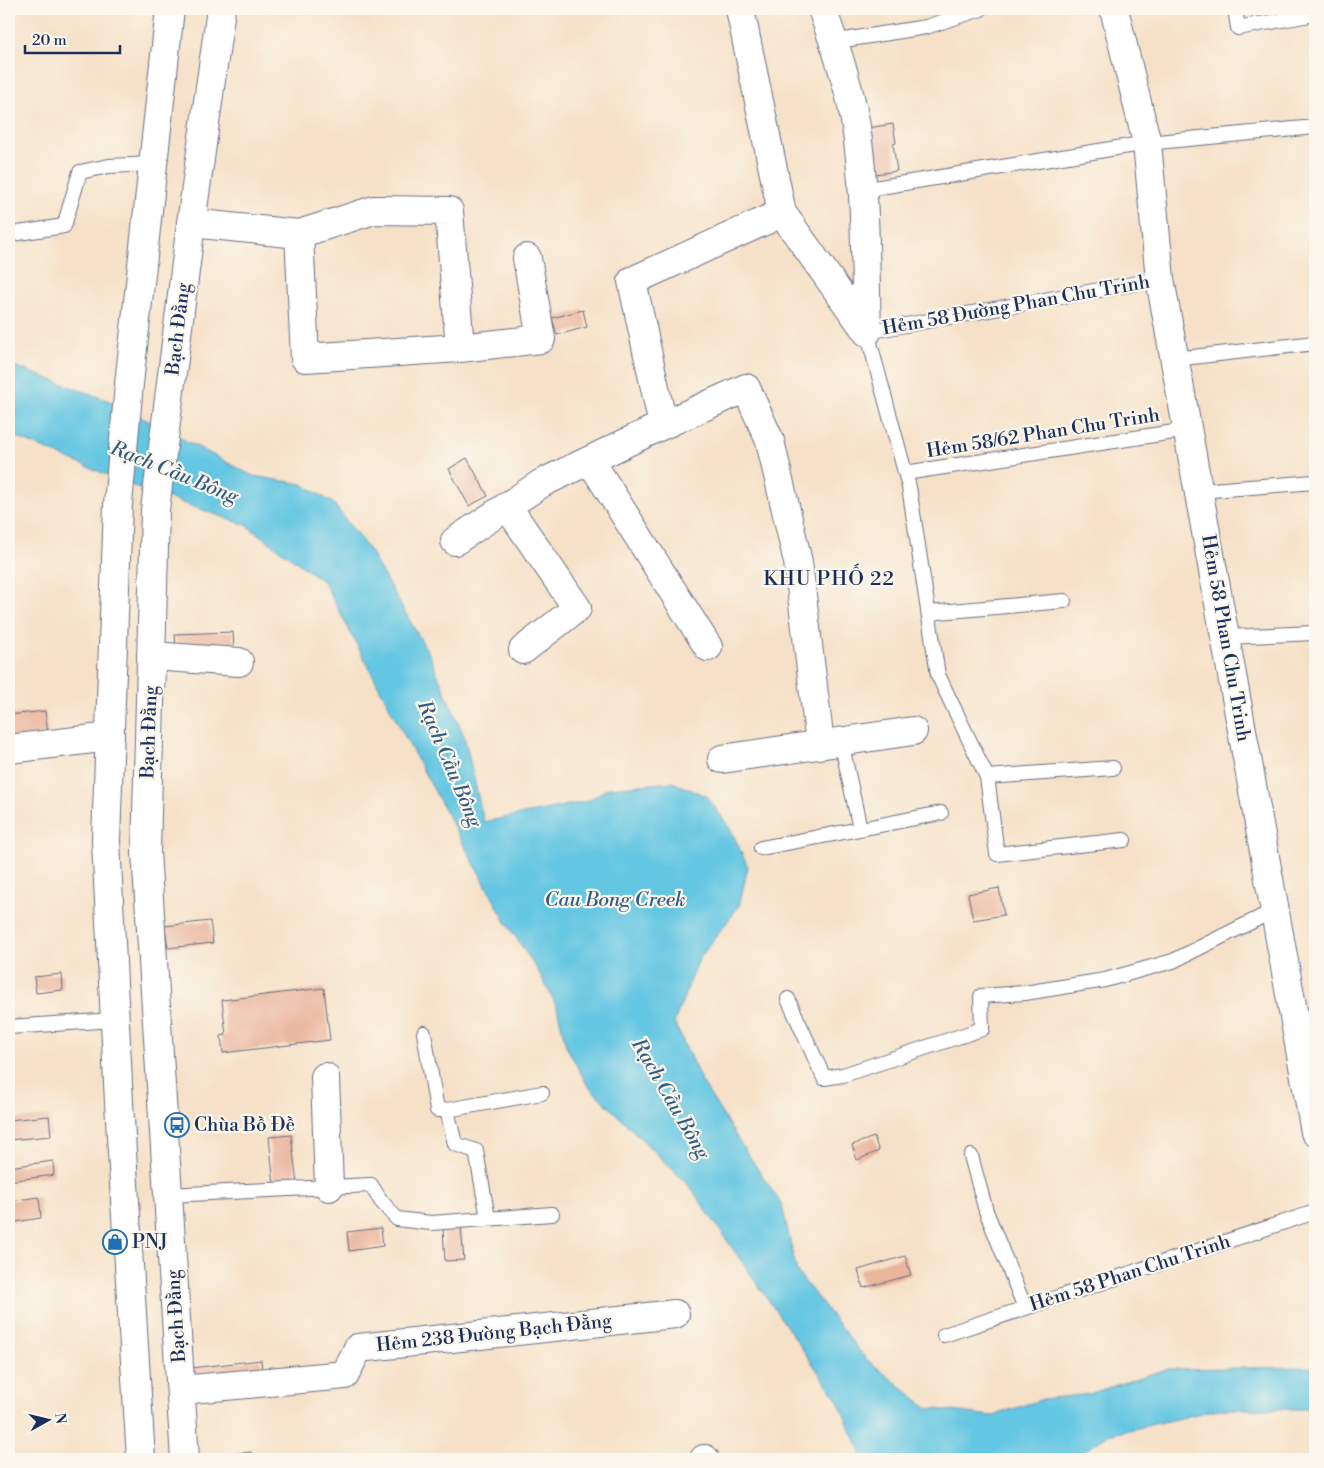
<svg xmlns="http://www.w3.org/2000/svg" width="1324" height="1468" font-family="'Libre Bodoni',serif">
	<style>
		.water { fill: #64c6e2; stroke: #407aa0 }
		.building { fill: #eab59d }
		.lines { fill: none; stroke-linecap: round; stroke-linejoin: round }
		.service-casing { stroke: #686d83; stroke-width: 16 }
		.minor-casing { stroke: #686d83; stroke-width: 30 }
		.primary-casing { stroke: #686d83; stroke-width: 30 }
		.service { stroke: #fff; stroke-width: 14 }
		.minor { stroke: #fff; stroke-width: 28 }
		.primary { stroke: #fff; stroke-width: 28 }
		.labels { text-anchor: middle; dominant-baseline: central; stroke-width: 4.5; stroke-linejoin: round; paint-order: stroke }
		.street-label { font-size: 19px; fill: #1b2f5e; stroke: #fbf7ec }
		.poi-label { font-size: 19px; fill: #1b2f5e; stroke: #fbf7ec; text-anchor: start }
		.water-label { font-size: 20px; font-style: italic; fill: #315c86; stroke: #fbf7ec }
		.neighbourhood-label { font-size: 20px; letter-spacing: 1px; fill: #1b2f5e; stroke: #fbf7ec }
	</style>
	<rect width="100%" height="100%" fill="#fbf7ec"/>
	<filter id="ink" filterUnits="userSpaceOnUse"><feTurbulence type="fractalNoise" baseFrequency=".02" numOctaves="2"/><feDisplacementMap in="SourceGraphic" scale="10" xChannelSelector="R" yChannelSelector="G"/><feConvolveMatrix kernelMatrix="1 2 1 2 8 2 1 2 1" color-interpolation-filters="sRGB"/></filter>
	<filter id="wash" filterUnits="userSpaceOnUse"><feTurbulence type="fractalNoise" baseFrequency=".0096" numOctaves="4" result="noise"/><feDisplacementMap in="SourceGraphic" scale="20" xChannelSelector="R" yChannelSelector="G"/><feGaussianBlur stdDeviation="1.12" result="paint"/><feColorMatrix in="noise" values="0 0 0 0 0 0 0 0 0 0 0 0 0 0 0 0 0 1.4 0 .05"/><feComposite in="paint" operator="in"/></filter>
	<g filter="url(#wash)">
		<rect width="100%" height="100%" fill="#f6e1c8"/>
		<path class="water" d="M9,364L112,402L253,476L302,484L333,503L369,550L429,654L464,736L484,822L588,801L608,788L672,782L707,796L731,830L748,867L739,906L699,959L674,1022L702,1082L739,1141L782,1205L797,1272L866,1359L928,1408L991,1416L1043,1399L1089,1394L1166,1369L1315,1367V1409H1218L1108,1435L1073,1459H864L837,1399L690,1187L588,1086L566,1046L557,1007L538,971L507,924L412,750L324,582L246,525L131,485L9,434Z"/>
		<g id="blocks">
			<path class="building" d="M893,124L896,143L893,144L897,171L868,175L861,129Z
				M583,310L587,327L557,335L552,318Z
				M467,458L488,496L469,506L449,469Z
				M233,632L234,649L176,651L175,634Z
				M45,711L48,734L9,739V715Z
				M999,888L1004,915L973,920L968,894Z
				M210,921L213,943L168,948L165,926Z
				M62,974L63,990L36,993L34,977Z
				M324,988L330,1040L223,1053L221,1036L226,1035L222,1000Z
				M49,1116L51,1136L9,1140V1120Z
				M291,1135L297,1184L274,1186L269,1137Z
				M874,1137L879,1151L857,1160L852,1145Z
				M53,1161L54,1175L9,1181V1167Z
				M39,1197L41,1218L9,1223V1201Z
				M461,1227L464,1260L445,1261L443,1228Z
				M381,1228L383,1246L349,1251L347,1232Z
				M905,1256L911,1275L863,1288L858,1270Z
				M261,1360L263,1380L194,1387L191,1368Z
				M251,1452L252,1459H231L230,1454Z"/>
		</g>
	</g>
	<g filter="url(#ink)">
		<use href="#blocks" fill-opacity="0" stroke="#686d83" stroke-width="1"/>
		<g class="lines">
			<defs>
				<path id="service" d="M1235,9L1238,28L1315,14
					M832,42L926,27L981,9
					M862,190L1147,143L1315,127
					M12,234L64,226L80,172L109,166L153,164
					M1175,359L1315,343
					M905,473L1187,430
					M1199,491L1315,482
					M928,613L1064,601
					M1226,637L1315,633
					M987,777L1113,768
					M860,829L941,813
					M1124,840L997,854L987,777L938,675L909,487L867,332L1160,279
					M761,848L860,829L841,741
					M788,999L824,1078L843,1075L982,1029L981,996L1025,993L1105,980L1173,961L1275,910
					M9,1027L114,1020
					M424,1033L437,1110H447L455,1144L476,1151L488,1218
					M447,1110L542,1093
					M971,1156L986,1211L1025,1308
					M168,1195L371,1185L381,1201L397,1219L431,1223L552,1214
					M944,1335L1315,1212"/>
				<path id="minor" d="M740,9L782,213L867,332
					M822,9C837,51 853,96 858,141C866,204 865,268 867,332
					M1114,9L1147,143L1160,279L1315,1132
					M782,213L632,281L663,425L746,388L770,441L798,562L820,744
					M191,223L299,234L374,210L449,211L460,348
					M299,234L305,358L460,348L541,339L527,258
					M590,460L708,647
					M507,506L577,608L523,650
					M455,541L542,483L663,425
					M151,656L239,662
					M9,749L110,737
					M722,759L913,731
					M325,1077L329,1187
					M181,1390L345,1375L358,1348L675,1314
					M704,1459H705"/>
				<path id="primary" d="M141,1459L119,1103L106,841L118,504L129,384L170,9
					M185,1459L146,852L155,510L191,223L221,9"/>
			</defs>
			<use href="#service" class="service-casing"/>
			<use href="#minor" class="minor-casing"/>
			<use href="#primary" class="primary-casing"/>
			<use href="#service" class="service"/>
			<use href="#minor" class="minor"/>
			<use href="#primary" class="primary"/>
		</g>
	</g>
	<defs>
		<symbol id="bus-ring" viewBox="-11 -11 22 22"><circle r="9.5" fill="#fbf7ec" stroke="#1f6fb2" stroke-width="1.5"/><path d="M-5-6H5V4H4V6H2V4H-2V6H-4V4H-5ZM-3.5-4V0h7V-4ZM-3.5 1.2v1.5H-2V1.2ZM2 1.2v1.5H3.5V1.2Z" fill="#1f6fb2"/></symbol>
		<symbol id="shop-ring" viewBox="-11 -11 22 22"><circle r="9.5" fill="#fbf7ec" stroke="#1f6fb2" stroke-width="1.5"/><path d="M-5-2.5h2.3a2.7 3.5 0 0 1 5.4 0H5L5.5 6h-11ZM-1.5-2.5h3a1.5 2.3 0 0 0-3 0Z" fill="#1f6fb2"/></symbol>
	</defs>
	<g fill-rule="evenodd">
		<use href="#bus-ring" x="163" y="1111" width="28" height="28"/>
		<use href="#shop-ring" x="101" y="1228" width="28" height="28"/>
	</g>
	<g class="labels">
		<g class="street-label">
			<text transform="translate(1016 305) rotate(-10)">Hẻm 58 Đường Phan Chu Trinh</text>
			<text transform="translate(178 329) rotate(-83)">Bạch Đằng</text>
			<text transform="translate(1043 433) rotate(-9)">Hẻm 58/62 Phan Chu Trinh</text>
			<text transform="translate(1226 638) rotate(80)">Hẻm 58 Phan Chu Trinh</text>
			<text transform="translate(149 732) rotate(-88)">Bạch Đằng</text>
			<text transform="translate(1130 1273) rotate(-18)">Hẻm 58 Phan Chu Trinh</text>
			<text transform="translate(176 1316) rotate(-94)">Bạch Đằng</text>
			<text transform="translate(494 1333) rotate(-6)">Hẻm 238 Đường Bạch Đằng</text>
		</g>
		<g class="poi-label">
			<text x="194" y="1125">Chùa Bồ Đề</text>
			<text x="132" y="1242">PNJ</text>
		</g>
		<g class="water-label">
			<text transform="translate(174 473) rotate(22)">Rạch Cầu Bông</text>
			<text transform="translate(449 764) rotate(67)">Rạch Cầu Bông</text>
			<text x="615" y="900">Cau Bong Creek</text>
			<text transform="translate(670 1099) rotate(60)">Rạch Cầu Bông</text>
		</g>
		<g class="neighbourhood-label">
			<text x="829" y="579">KHU PHỐ 22</text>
		</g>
	</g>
	<rect width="1324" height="1468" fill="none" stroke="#fbf7ec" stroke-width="30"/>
	<g transform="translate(48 1420) rotate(82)" stroke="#fbf7ec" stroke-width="4" paint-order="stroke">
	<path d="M0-4L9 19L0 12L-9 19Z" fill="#1b2f5e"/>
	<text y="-8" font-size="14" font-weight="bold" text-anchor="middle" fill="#1b2f5e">N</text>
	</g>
	<path d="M25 45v8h95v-8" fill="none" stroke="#1b2f5e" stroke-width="2.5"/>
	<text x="32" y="45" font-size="15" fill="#1b2f5e" stroke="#fbf7ec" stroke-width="4" paint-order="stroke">20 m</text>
</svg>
